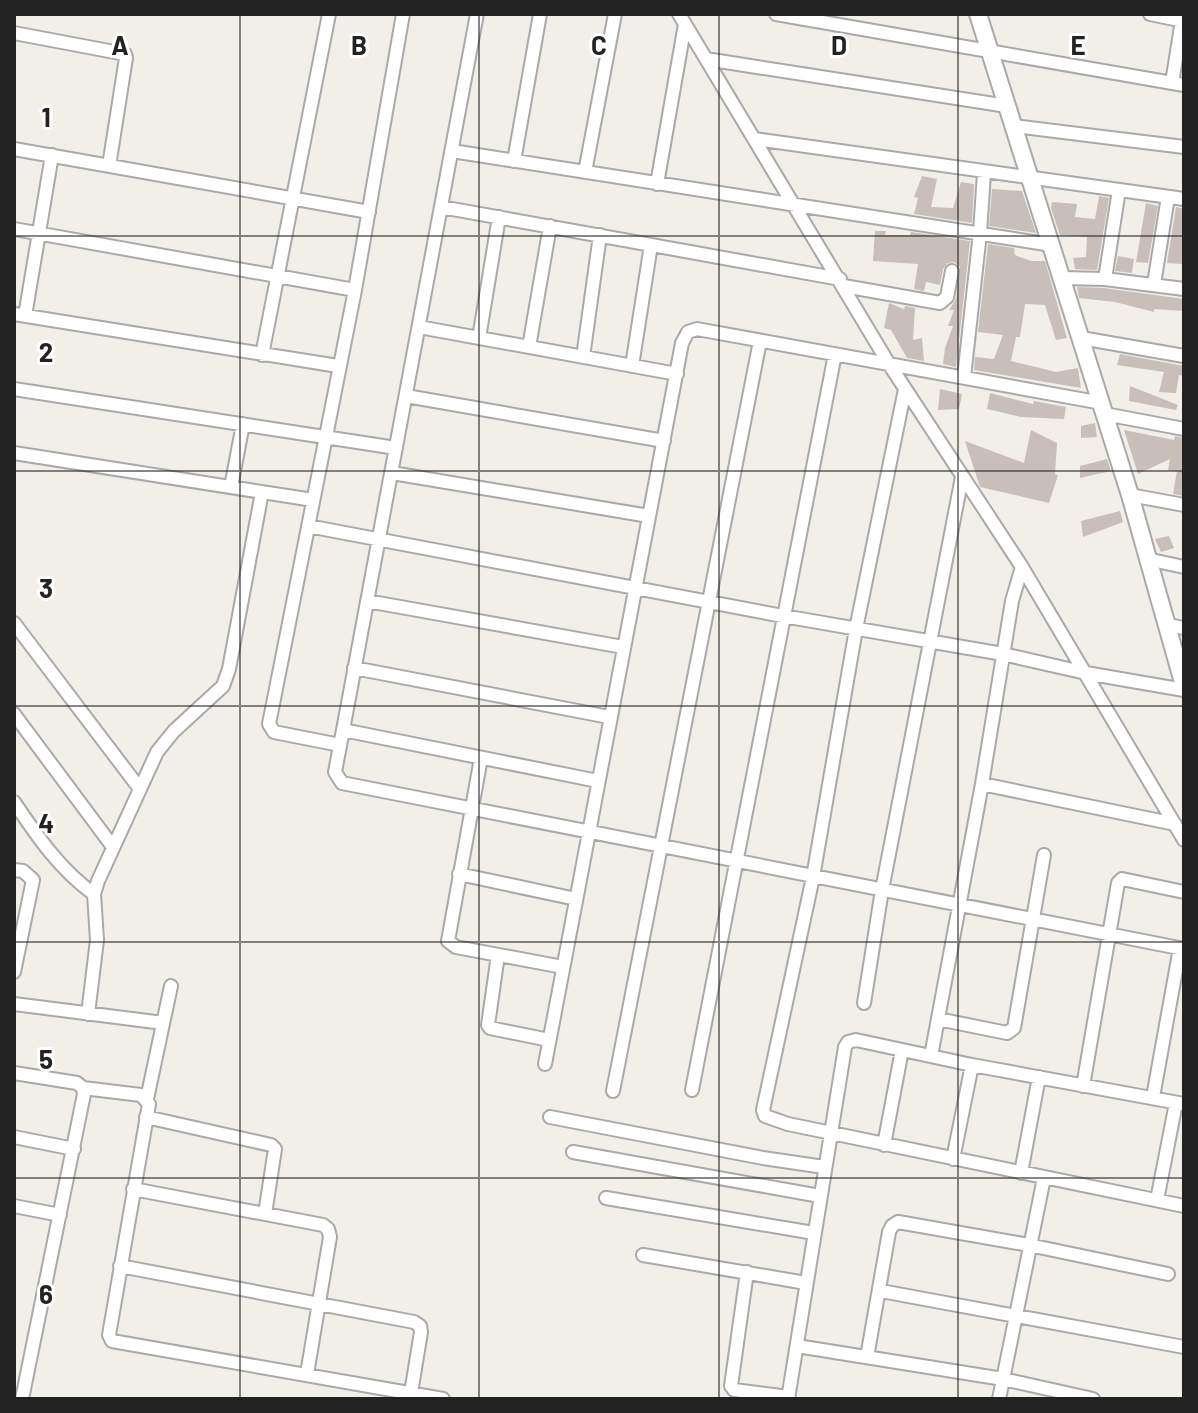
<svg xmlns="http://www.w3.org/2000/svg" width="1198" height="1413" font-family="Barlow,sans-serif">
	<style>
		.building { fill: #c7bfb8 }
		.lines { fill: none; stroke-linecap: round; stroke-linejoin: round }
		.minor-casing { stroke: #a9a9a9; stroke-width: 16 }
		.tertiary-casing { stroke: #a9a9a9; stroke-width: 20 }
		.minor { stroke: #fff; stroke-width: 12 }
		.tertiary { stroke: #fff; stroke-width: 16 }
		.grid { fill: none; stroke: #222; stroke-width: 2; stroke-opacity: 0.55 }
		.grid-label { font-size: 26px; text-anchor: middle; font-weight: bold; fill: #222; stroke: #fff; stroke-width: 6; stroke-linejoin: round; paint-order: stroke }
	</style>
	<rect width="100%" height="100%" fill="#f2efe9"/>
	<path class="building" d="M922,176L937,179L931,207L953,208L961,182L974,184L972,223L914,214L918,198L914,197Z
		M992,189L1022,191L1036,233L989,226Z
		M1099,196L1109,198L1097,270L1075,269L1073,258L1086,257L1087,237L1060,235L1051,208L1052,202L1077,204L1075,217L1095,219Z
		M1146,203L1158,206L1148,263L1136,262Z
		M1176,207L1184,209L1182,264L1167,263Z
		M875,231H886L885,235H910L911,232L970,241L956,367L943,364L945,348L953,326H948L954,310H949L956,299L960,267L954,262L948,263L943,269L940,285L926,282L924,291L914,289L918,264L873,261Z
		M988,244L1014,248L1015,255L1031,261H1045L1067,338L1056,340L1045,305L1025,304L1020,337H1016L1011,361L1056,372L1078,368L1081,388L974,370L975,357L994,359L1003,335L978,332Z
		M1118,256L1134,259L1132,273L1115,271Z
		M1077,287L1104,288L1184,299V311L1154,309V312L1115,302L1079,298Z
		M889,303L904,309L905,306L915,308L913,340L922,338L924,361L907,358L891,330L884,328Z
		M1120,354L1184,366V376L1179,375L1176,393L1159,392L1164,372L1117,365Z
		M1130,386L1178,405L1176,410L1129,401Z
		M940,389L962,394L959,409L938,410Z
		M990,393L1033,404L1034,401L1066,407L1064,419L1021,417L987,409Z
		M1095,423L1097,437L1081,438V426Z
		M1031,430L1057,443L1055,474L1058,475L1049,503L980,487L965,441L1024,463Z
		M1124,430L1174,440L1175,436L1184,438V496L1173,494L1177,471L1168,470L1170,459L1138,474Z
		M1107,459L1111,471L1080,478V466Z
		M1120,511L1123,522L1083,537L1081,521Z
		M1169,536L1174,548L1161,552L1155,539Z"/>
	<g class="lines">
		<defs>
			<path id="minor" d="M477,14L343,730L335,772L342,783L1184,949
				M679,14L889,364L1022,567L1184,840
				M776,14L1184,85
				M1150,14L1184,21
				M14,33L125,54L126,58L109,166
				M706,59L1007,106
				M1172,83L1183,14
				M1014,126L1184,147
				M755,139L1184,199
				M14,149L369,212
				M452,151L1052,245
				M514,161L540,14
				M585,172L615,14
				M657,184L685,24
				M441,207L840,279
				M14,229L355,290
				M1062,278L1105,279L1184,289
				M1105,279L1119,190
				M1154,284L1168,197
				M844,286L940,303L947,297L952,271
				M14,314L338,366
				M25,316L52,155
				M419,327L677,374
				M479,338L499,217
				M1081,338L1184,356
				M529,347L550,226
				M262,355L329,14
				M583,357L600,235
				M632,366L651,245
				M964,377L980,233L984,173
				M14,389L396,448
				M905,389L856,629L813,877L763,1110L765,1116L788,1124L1184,1206
				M406,396L664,441
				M1105,414L1184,429
				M14,453L313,500
				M392,473L649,516
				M231,487L243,424
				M1130,495L1184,505
				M308,526L783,616L1003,654L1086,673L1184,690
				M1147,559L1184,567
				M367,601L623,647
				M14,623L140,789
				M1168,625L1184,628
				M354,668L609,717
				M14,714L113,847
				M343,730L598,781
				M340,745L274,732L269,724L355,290L403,14
				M481,758L448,941L456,947L563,967
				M982,784L1175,824
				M14,802C37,836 60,870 94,894
				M14,870L23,871L33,880L14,972
				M459,874L576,899
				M498,955L488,1025L490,1028L549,1040
				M864,1003L882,890L962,477
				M14,1004L163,1023
				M88,1014L97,940L94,894L98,881L157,752L174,731L223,686L229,669L262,492
				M938,1019L1007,1033L1014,1028L1044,855
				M931,1056L982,784L1012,601L1022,567
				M545,1064L682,343L688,332L697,329L1102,403
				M14,1073L77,1083L83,1088L84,1094L22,1399
				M1083,1086L1118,883L1122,879L1184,892
				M83,1088L141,1095L149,1104L109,1335L112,1341L443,1399
				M692,1090L835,354
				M613,1091L760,341
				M1153,1097L1180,948
				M147,1099L171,986
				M146,1117L271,1145L275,1149L265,1214
				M550,1117L763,1158L824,1167
				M14,1137L74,1149
				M884,1145L902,1050
				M573,1152L820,1196
				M953,1159L972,1065
				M1021,1173L1039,1077
				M133,1189L323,1225L328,1229L330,1237L307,1374
				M606,1198L814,1233
				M1157,1200L1176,1103
				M14,1206L60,1215
				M643,1255L806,1283
				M120,1266L414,1322L420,1326L421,1332L411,1393
				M747,1272L731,1386L734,1390L789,1397
				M881,1291L1184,1347
				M797,1346L1003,1379L1093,1399
				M867,1357L889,1232L892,1226L898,1222L1029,1245L1168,1274
				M788,1399L845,1047L848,1042L856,1040L972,1065L1184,1104
				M999,1399L1044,1178"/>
			<path id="tertiary" d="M978,14L1130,495L1184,686"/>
		</defs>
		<use href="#minor" class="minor-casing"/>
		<use href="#tertiary" class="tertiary-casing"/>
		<use href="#minor" class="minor"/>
		<use href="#tertiary" class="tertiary"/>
	</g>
	<path class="grid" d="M240,14V1399M479,14V1399M719,14V1399M958,14V1399M14,236H1184M14,471H1184M14,706H1184M14,942H1184M14,1178H1184"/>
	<g class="grid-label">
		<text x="120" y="55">A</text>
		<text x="359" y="55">B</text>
		<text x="599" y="55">C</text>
		<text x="839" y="55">D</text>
		<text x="1078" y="55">E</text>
		<text x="46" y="127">1</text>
		<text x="46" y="362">2</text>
		<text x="46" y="598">3</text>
		<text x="46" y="833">4</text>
		<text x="46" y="1069">5</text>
		<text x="46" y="1304">6</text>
	</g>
	<rect width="1198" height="1413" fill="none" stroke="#222222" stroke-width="32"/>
</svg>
